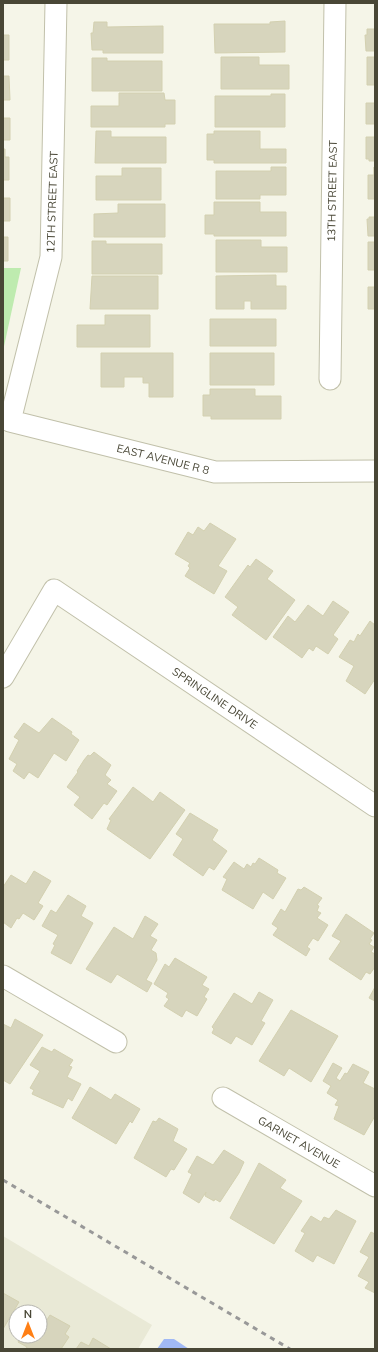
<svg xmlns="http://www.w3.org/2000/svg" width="378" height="1352" font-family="Mulish,sans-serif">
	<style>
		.residential { fill: #e9e9d6; fill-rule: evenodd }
		.green { fill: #beebaf }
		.water { fill: #a1b9f5 }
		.building { fill: #d7d5bd; stroke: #d3d0b0 }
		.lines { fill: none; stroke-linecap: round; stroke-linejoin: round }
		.minor-casing { stroke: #c1c0aa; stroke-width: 23 }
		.minor { stroke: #fff; stroke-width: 21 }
		.rail { stroke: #989898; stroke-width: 3; stroke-dasharray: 5 5; stroke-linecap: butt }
		.labels { text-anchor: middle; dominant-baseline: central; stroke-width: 3; stroke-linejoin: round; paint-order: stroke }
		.street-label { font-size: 11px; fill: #494736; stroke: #fff }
	</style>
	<rect width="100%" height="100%" fill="#f5f5e8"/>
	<path class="residential" d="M3,1236L152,1325L138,1349H3ZM16,1312H40V1336H16Z"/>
	<path class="green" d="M3,268H21L3,351Z"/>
	<path class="water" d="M164,1339H174L189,1349H157Z"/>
	<path class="building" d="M285,21V52L215,53L214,24H270V22Z
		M94,22H107V27L163,26V53H103V50H92L91,33H93Z
		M3,26V35H9V60H3Z
		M367,29H375V51H366L365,35H367Z
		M221,57H259V65H289V89H221Z
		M367,57H375V85H367Z
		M92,58H107V61H162V91H92Z
		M3,76H9L10,100H3Z
		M119,93H164L165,100H175V124H165V127H91V106H119Z
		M271,94H285V127H215V96H271Z
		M366,103H375V124H366Z
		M3,118H10V140H3Z
		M96,131H111V137H166V163H95Z
		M214,131H260V149H286V163H214V160H207V134H214Z
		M366,137H375V161H369V159H366Z
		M3,149H5V157H9V180H3Z
		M271,167H286V195H260V199H216V171H271Z
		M374,167L375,199H368V175H374Z
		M122,168H161V200H96V176H122Z
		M3,198H10V221H3Z
		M214,202H260V212H286V236H214V234H205V215H214Z
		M118,204H165V237H94V214L118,213Z
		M369,217H375V236H368L367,219H369Z
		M3,237H8V261H3Z
		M216,240H261V247H287V272H216Z
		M92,241H106V244H162V274H92Z
		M368,242H375V270H368Z
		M276,275V286H286V309H251V301H244V309H216V276Z
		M92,276H158V309H90Z
		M368,287H375V309H368Z
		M105,315H150V347H77V325H105Z
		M210,319H276V346H210Z
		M101,353H173V397H149V383H143V377H124V387H101Z
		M210,353H274V385H210Z
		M210,389H255V396H281V419H211V416H203V395H210Z
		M210,523L236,539L218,566L227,571L214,594L185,576L190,568L188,566L190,563L175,554L188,532L193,535L198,527L204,531Z
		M256,559L273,571L267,579L295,600L266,640L232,615L238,607L225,597L248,565L250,567Z
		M333,601L349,612L333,635L338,639L328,654L316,646L313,651L309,648L302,658L273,637L288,616L295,622L308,605L323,616Z
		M370,621L375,625V679L365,694L346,681L354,666L339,657L350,640L354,642L358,634L360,636Z
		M52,718L72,732L71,734L79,740L66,761L54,753L38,778L29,772L24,779L13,771L17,764L9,759L19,740L14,737L24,723L39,733Z
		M94,752L111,765L105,775L111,780L107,784L117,791L107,805L104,803L92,819L74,805L80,797L67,787L78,772L77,771L84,760L88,755L90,756Z
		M133,787L153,802L160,792L185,810L150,859L107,829L111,820L109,819Z
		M190,813L218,830L212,840L227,851L214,870L209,867L203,876L173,855L183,839L176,834Z
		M259,858L278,870L277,873L286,878L273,899L263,892L253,909L222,890L227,879L223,877L234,862L244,869L247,864L251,867L253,863L255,864Z
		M34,871L51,881L38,903L43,906L34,920L23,913L19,919L17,918L11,928L3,922V887L11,875L26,884Z
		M304,887L322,898L317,905L319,906L317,911L321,913L317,918L328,925L318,941L313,938L307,947L310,949L306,956L273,935L278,928L272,924L281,909L285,912L298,889L301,890Z
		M68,895L86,906L81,916L93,923L71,964L51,953L55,945L53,944L58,935L42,926L51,910L56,913Z
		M346,914L374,933L370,939L372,940L369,944L374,947L371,952L375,954V967L370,974L366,972L361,980L329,959L341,941L332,936Z
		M145,916L158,924L150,936L157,940L151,950L156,953L157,960L146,980L152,983L147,992L117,974L111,983L86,969L114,927L133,939Z
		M175,958L207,977L202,985L209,989L204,997L207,999L197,1016L186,1010L182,1017L164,1006L169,999L166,997L168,993L154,984L165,964L169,967Z
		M375,987V1001L369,998Z
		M259,992L273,1000L261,1021L265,1023L252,1045L236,1036L231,1044L212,1033L214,1029L212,1027L234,993L252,1004Z
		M291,1010L338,1036L311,1082L289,1068L284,1076L259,1061Z
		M15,1019L43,1035L10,1084L3,1080V1024L11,1028Z
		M42,1047L52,1052L54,1049L73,1060L69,1066L72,1067L67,1077L81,1084L72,1101L68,1098L63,1108L32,1094L34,1090L30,1088L40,1071L30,1065Z
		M333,1063L342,1068L336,1078L340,1081L345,1073L347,1074L353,1064L369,1072L363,1083L375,1089V1116L364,1135L334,1119L339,1106L335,1105L338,1100L327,1093L331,1086L323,1081Z
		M90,1087L111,1100L115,1094L140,1109L132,1123L130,1121L116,1144L72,1118Z
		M159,1118L178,1129L173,1141L187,1149L174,1170L171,1169L166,1177L134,1158L153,1121L156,1122Z
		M224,1150L244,1162L239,1173L220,1202L215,1199L214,1201L205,1196L206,1192L199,1203L183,1193L192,1174L188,1172L197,1156L213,1165Z
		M259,1163L286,1180L280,1188L302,1201L274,1244L230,1218Z
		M336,1210L356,1221L334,1264L317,1255L313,1262L295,1251L305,1233L301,1231L311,1216L321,1222L324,1217L329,1219Z
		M371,1232L375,1234V1293L365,1288L369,1282L358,1276L369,1257L360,1252Z
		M3,1293L19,1302L3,1329Z
		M50,1315L70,1326L65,1334L69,1337L61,1349H26L27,1347L18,1342L22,1336H40V1320L45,1323Z
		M93,1338L111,1349H76L81,1342L89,1346Z"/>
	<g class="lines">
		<defs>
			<path id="minor" d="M330,379L335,3
				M3,417L10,421L215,472L375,471
				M10,421L51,257L56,3
				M3,677L54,590L375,806
				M3,976L116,1042
				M223,1098L375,1186"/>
		</defs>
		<use href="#minor" class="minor-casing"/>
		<use href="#minor" class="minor"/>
		<path class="rail" d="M3,1180L290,1349"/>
	</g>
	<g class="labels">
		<g class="street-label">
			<text transform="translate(332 191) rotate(-89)">13TH STREET EAST</text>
			<text transform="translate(52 202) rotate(-88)">12TH STREET EAST</text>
			<text transform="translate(163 459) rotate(14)">EAST AVENUE R 8</text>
			<text transform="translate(215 698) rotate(34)">SPRINGLINE DRIVE</text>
			<text transform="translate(299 1142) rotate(30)">GARNET AVENUE</text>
		</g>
	</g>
	<rect width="378" height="1352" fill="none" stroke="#494736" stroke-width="8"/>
	<g transform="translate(28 1324)"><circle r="19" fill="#ffffff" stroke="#b6b5af"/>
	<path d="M0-3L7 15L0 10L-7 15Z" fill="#ff7f15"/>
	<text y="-6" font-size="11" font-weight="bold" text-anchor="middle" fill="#494736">N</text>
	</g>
</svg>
